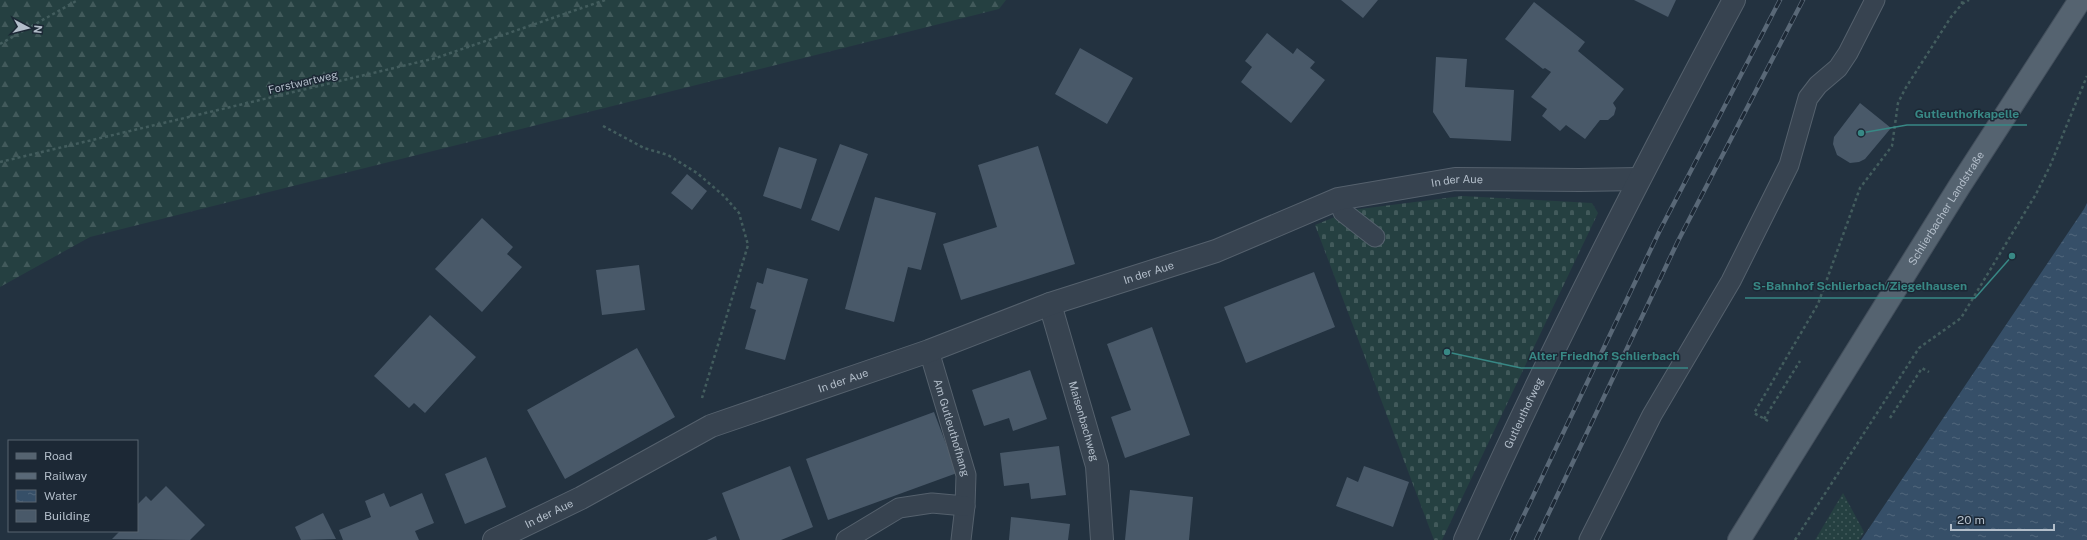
<svg xmlns="http://www.w3.org/2000/svg" width="2087" height="540" font-family="'Public Sans',sans-serif">
	<style>
		.grass { fill: url(#grass-dots) }
		.forest { fill: url(#forest-firs) }
		.cemetery { fill: url(#cemetery-stones) }
		.water { fill: url(#water-ripples) }
		.building { fill: #495969 }
		.lines { fill: none; stroke-linecap: round; stroke-linejoin: round }
		.service-casing { stroke: #55616d; stroke-width: 21 }
		.minor-casing { stroke: #55616d; stroke-width: 24 }
		.primary-casing { stroke: #434f5c; stroke-width: 24 }
		.path { stroke: #435d5e; stroke-width: 2.5; stroke-dasharray: 3 3; stroke-linecap: butt }
		.service { stroke: #374350; stroke-width: 19 }
		.minor { stroke: #374350; stroke-width: 22 }
		.primary { stroke: #556370; stroke-width: 22 }
		.rail-casing { stroke: #596877; stroke-width: 4.5 }
		.rail { stroke: #1c2835; stroke-width: 3; stroke-dasharray: 9; stroke-linecap: butt }
		.labels { text-anchor: middle; dominant-baseline: central; stroke-width: 3; stroke-linejoin: round; paint-order: stroke }
		.street-label { font-size: 11px; fill: #b3beca; stroke: #1c2835 }
		.leader { fill: none; stroke: #388885; stroke-width: 1.5 }
		.callout-dot { fill: #388885; stroke: #1c2835; stroke-width: 1.5 }
		.callout-label { font-size: 12px; text-anchor: middle; font-weight: bold; fill: #388885; stroke: #1c2835; stroke-width: 3; stroke-linejoin: round; paint-order: stroke }
	</style>
	<defs>
		<pattern id="grass-dots" width="8" height="8" patternUnits="userSpaceOnUse"><rect width="8" height="8" fill="#254041"/><path d="M2 2h.1M6 6h.1" fill="none" stroke="#425a5b" stroke-width="1.8" stroke-linecap="round"/></pattern>
		<pattern id="forest-firs" width="22" height="20" patternUnits="userSpaceOnUse"><rect width="22" height="20" fill="#254041"/><path d="M5 1l3.5 6h-7zM16 11l3.5 6h-7z" fill="#425a5b"/></pattern>
		<pattern id="cemetery-stones" width="16" height="16" patternUnits="userSpaceOnUse"><rect width="16" height="16" fill="#254041"/><path d="M2 7V4a2 2 0 0 1 4 0v3zM10 15v-3a2 2 0 0 1 4 0v3z" fill="#425a5b"/></pattern>
		<pattern id="water-ripples" width="26" height="14" patternUnits="userSpaceOnUse"><rect width="26" height="14" fill="#364f68"/><path d="M2 4q2-2 4 0t4 0M15 11q2-2 4 0t4 0" fill="none" stroke="#51677c"/></pattern>
	</defs>
	<rect width="100%" height="100%" fill="#233240"/>
	<path class="grass" d="M1843,493L1864,532L1859,540H1815Z"/>
	<path class="forest" d="M0,0H1006L999,9L90,237L0,287Z"/>
	<path class="cemetery" d="M1462,196L1592,203L1598,213L1442,540H1434L1315,225L1352,210Z"/>
	<path class="water" d="M2087,203V540H1861L2084,209Z"/>
	<path class="building" d="M1341,0H1378L1363,18Z
		M1634,0H1676L1668,17Z
		M1534,2L1585,42L1578,51L1624,89L1613,103L1616,108L1614,115L1608,120H1600L1585,139L1566,125L1560,131L1542,116L1547,109L1531,97L1551,72L1545,68L1543,69L1505,39Z
		M1267,33L1293,54L1297,48L1315,62L1310,68L1325,80L1291,123L1241,82L1252,67L1245,61Z
		M1080,48L1133,78L1107,124L1055,94Z
		M1436,57L1467,59L1465,87L1514,90L1511,141L1450,138L1433,112Z
		M1860,103L1891,128L1865,159L1859,162L1850,163L1837,155L1833,144L1834,137Z
		M840,144L868,154L839,231L811,220Z
		M1038,146L1075,264L961,300L943,244L997,227L978,165Z
		M779,147L817,159L801,209L763,196Z
		M687,174L707,191L692,210L671,193Z
		M875,197L936,213L921,270L908,267L894,322L845,309Z
		M482,218L513,247L507,254L522,267L482,312L435,269Z
		M639,265L645,310L602,315L596,270Z
		M767,268L808,279L785,360L745,349L756,310L750,308L757,282L763,284Z
		M1314,272L1335,327L1246,363L1224,307Z
		M430,315L476,357L425,413L414,403L409,408L374,376Z
		M1152,327L1190,435L1125,458L1111,417L1131,410L1107,344Z
		M637,348L675,417L565,479L527,410Z
		M1030,370L1047,419L1013,431L1009,418L984,426L972,390Z
		M934,412L957,473L828,520L806,459Z
		M1059,446L1066,495L1031,499L1029,483L1004,486L1000,453Z
		M486,457L506,507L465,524L445,474Z
		M790,466L813,527L781,540H740L722,493Z
		M1364,466L1409,482L1393,527L1336,506L1347,477L1358,482Z
		M166,486L205,525L190,540L112,539L120,531H137V505L146,496L151,501Z
		M1130,490L1193,497L1189,540H1125Z
		M384,493L390,507L422,493L434,523L415,531L419,540H343L339,530L371,517L365,501Z
		M323,513L336,539L301,540L295,527Z
		M1011,517L1070,524L1068,540H1009Z
		M716,536L717,540H707Z"/>
	<g class="lines">
		<defs>
			<g id="service">
				<path d="M1338,199L1343,212L1375,237"/>
				<path id="s1" d="M929,351L966,475L965,506L961,540"/>
				<path d="M846,540L899,508L932,503L965,506"/>
				<path d="M1589,540L1652,415L1731,281L1789,165L1808,98L1818,85L1838,68L1848,53L1875,0"/>
			</g>
			<g id="minor">
				<path id="s2" d="M1050,304L1097,466L1102,540"/>
				<path id="s3" d="M494,540L581,498L711,426L929,351L1050,304L1216,251L1338,199L1455,179L1580,180L1639,179"/>
				<path id="s4" d="M1465,540C1547,356 1639,177 1734,0"/>
			</g>
			<g id="primary">
				<path id="s5" d="M1739,540L1959,187L2080,0"/>
			</g>
		</defs>
		<use href="#service" class="service-casing"/>
		<use href="#minor" class="minor-casing"/>
		<use href="#primary" class="primary-casing"/>
		<path class="path" d="M1962,4L1969,0
			M0,44L78,0
			M603,126L644,148L668,155L697,173L724,196L739,213L748,245L702,398
			M0,162L436,58L605,0
			M1890,418L1922,368L1929,372
			M1764,419L1800,361
			M1768,421L1754,413L1818,304L1860,188L1892,146L1898,103L1905,89L1951,17L1962,4V0
			M1795,540L1919,348L1961,318L2036,194L2050,166L2087,76"/>
		<use href="#service" class="service"/>
		<use href="#minor" class="minor"/>
		<use href="#primary" class="primary"/>
		<defs>
			<path id="rail" d="M1512,540L1660,230L1780,0
				M1536,540L1678,241L1803,0"/>
		</defs>
		<use href="#rail" class="rail-casing"/>
		<use href="#rail" class="rail"/>
	</g>
	<g class="labels">
		<g class="street-label">
			<text transform="translate(303 82) rotate(-13)">Forstwartweg</text>
			<text stroke="none"><textPath href="#s3" startOffset="1033">In der Aue</textPath></text>
			<text stroke="none"><textPath href="#s5" startOffset="391">Schlierbacher Landstraße</textPath></text>
			<text stroke="none"><textPath href="#s3" startOffset="709">In der Aue</textPath></text>
			<text stroke="none"><textPath href="#s3" startOffset="385">In der Aue</textPath></text>
			<text stroke="none"><textPath href="#s4" startOffset="140">Gutleuthofweg</textPath></text>
			<text stroke="none"><textPath href="#s2" startOffset="122">Maisenbachweg</textPath></text>
			<text stroke="none"><textPath href="#s1" startOffset="80">Am Gutleuthofhang</textPath></text>
			<text stroke="none"><textPath href="#s3" startOffset="61">In der Aue</textPath></text>
		</g>
	</g>
	<path class="leader" d="M1861 133L1907 125H2027M2012 256L1975 298H1745M1447 352L1521 368H1688"/>
	<g class="callout-dot">
		<circle cx="1861" cy="133" r="4"/>
		<circle cx="2012" cy="256" r="4"/>
		<circle cx="1447" cy="352" r="4"/>
	</g>
	<g class="callout-label">
		<text x="1967" y="118">Gutleuthofkapelle</text>
		<text x="1860" y="290">S-Bahnhof Schlierbach/Ziegelhausen</text>
		<text x="1604" y="360">Alter Friedhof Schlierbach</text>
	</g>
	<rect x="8" y="440" width="130" height="92" fill="#1c2835" stroke="#586471"/>
	<rect x="16" y="453" width="20" height="6" fill="#556370" stroke="#586471"/>
	<text x="44" y="460" font-size="12" fill="#b3beca">Road</text>
	<rect x="16" y="473" width="20" height="6" fill="#596877" stroke="#586471"/>
	<text x="44" y="480" font-size="12" fill="#b3beca">Railway</text>
	<rect x="16" y="490" width="20" height="12" fill="url(#water-ripples)" stroke="#586471"/>
	<text x="44" y="500" font-size="12" fill="#b3beca">Water</text>
	<rect x="16" y="510" width="20" height="12" fill="#495969" stroke="#586471"/>
	<text x="44" y="520" font-size="12" fill="#b3beca">Building</text>
	<g transform="translate(28 28) rotate(97)" stroke="#1c2835" stroke-width="3" paint-order="stroke">
	<path d="M0-3L7 15L0 10L-7 15Z" fill="#b3beca"/>
	<text y="-6" font-size="11" font-weight="bold" text-anchor="middle" fill="#b3beca">N</text>
	</g>
	<path d="M1951 524v6h103v-6" fill="none" stroke="#b3beca" stroke-width="2"/>
	<text x="1957" y="524" font-size="12" fill="#b3beca" stroke="#1c2835" stroke-width="3" paint-order="stroke">20 m</text>
</svg>
